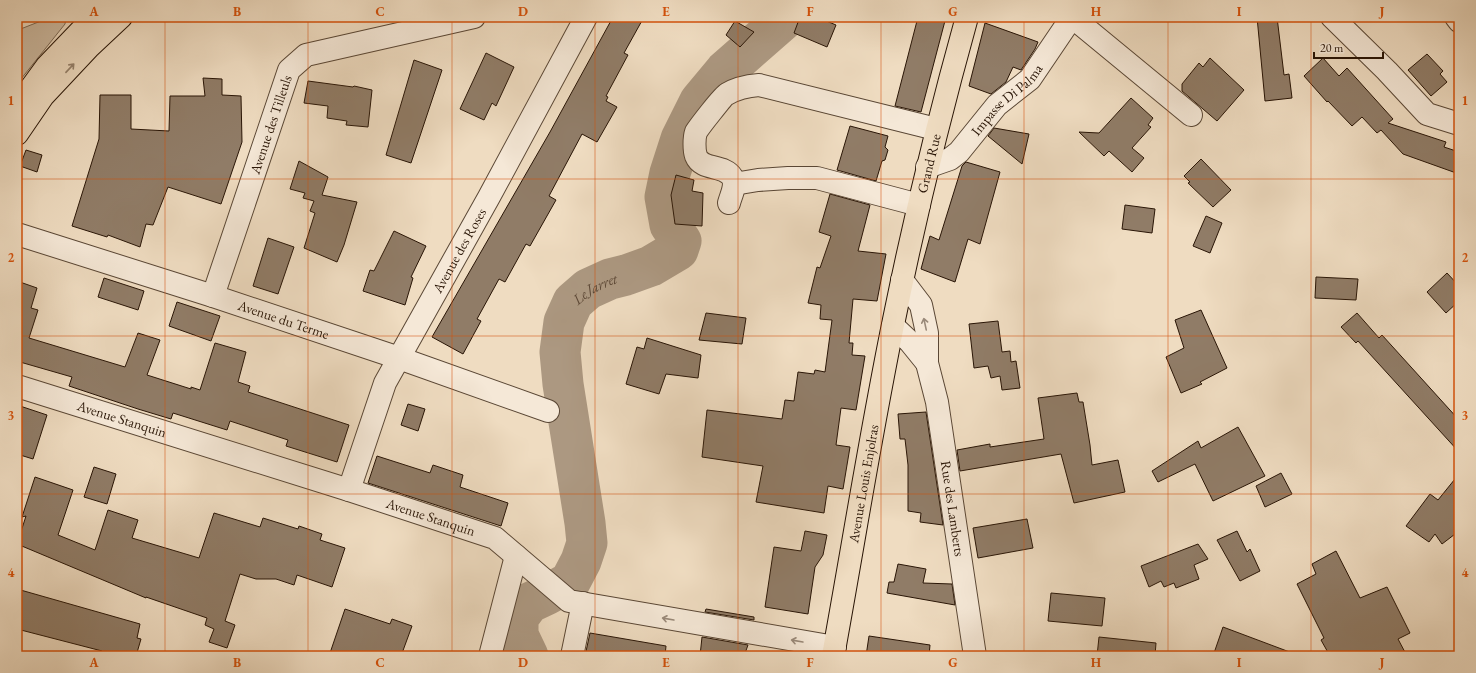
<svg xmlns="http://www.w3.org/2000/svg" width="1476" height="673" font-family="'EB Garamond',serif">
	<style>
		.green { fill: #cdbaa1; stroke: #7b6854 }
		.lines { fill: none; stroke-linecap: round; stroke-linejoin: round }
		.river { stroke: #ac9881; stroke-width: 41 }
		.building { fill: #907c67; stroke: #291506 }
		.minor-casing { stroke: #5a4735; stroke-width: 24 }
		.major-casing { stroke: #291506; stroke-width: 24 }
		.minor { stroke: #f5e8d7; stroke-width: 22 }
		.major { stroke: #efdcc1; stroke-width: 22 }
		.oneway { stroke: #96826d }
		.oneway2 { stroke: #998979 }
		.grid { fill: none; stroke: #d5520b; stroke-width: 1; stroke-opacity: 0.55 }
		.labels { text-anchor: middle; dominant-baseline: central; stroke-width: 4; stroke-linejoin: round; paint-order: stroke }
		.street-label { font-size: 14px; fill: #291506; stroke: #f5e8d7 }
		.water-label { font-size: 15px; font-style: italic; fill: #5d4937; stroke: #f5e8d7 }
		.neatline { fill: none; stroke: #d5520b; stroke-width: 1.5 }
		.grid-label { font-size: 13px; text-anchor: middle; font-weight: bold; fill: #d5520b }
	</style>
	<rect width="100%" height="100%" fill="#efdcc1"/>
	<filter id="stains"><feTurbulence type="fractalNoise" baseFrequency=".005" numOctaves="4"/><feColorMatrix values="0 0 0 0 .2 0 0 0 0 .09 0 0 0 0 .02 0 0 0 .5 -.17"/></filter>
	<radialGradient id="worn" r=".72"><stop offset=".6" stop-color="#630" stop-opacity="0"/><stop offset="1" stop-color="#630" stop-opacity=".3"/></radialGradient>
	<path class="green" d="M41,17H66L65,24L17,84V32L18,30L41,21Z"/>
	<g class="lines">
		<path class="river" id="s1" d="M528,656L518,635V618L529,603L546,595L570,582L581,561L587,543L585,523L563,384L560,352L564,322L573,302L588,289L610,279L626,275L651,266L678,250L681,241L670,225L665,197L670,173L681,139L700,101L725,71L783,20L785,17"/>
	</g>
	<path class="building" d="M613,17H644L624,53L628,55L606,96L608,97L606,101L617,107L597,142L582,134L549,196L556,200L530,246L526,244L505,282L499,279L477,319L481,321L463,354L432,337L550,132Z
		M800,17H817L836,25L827,47L794,33Z
		M918,17H946L921,112L895,106Z
		M1257,17H1277L1284,75L1289,74L1292,98L1265,101Z
		M735,21L754,32L740,47L726,35Z
		M985,23L1038,42L1035,49L1021,70L1013,67L1006,82L991,94L969,86Z
		M486,53L514,67L496,106L492,103L484,120L460,109Z
		M1427,54L1443,71L1440,74L1447,82L1431,96L1408,70Z
		M1210,58L1244,90L1217,121L1182,91V84L1199,63L1203,67Z
		M1323,58L1339,76L1347,68L1393,119L1388,123L1446,142L1444,147L1459,152V174L1403,154L1381,130L1377,133L1362,117L1352,126L1328,101L1327,102L1304,76Z
		M414,60L442,70L411,163L386,155Z
		M203,78L222,79V95L241,96L242,142L221,204L168,187L153,225L146,224L140,247L108,235L107,237L72,226L99,139L100,95H131V129L169,131L170,96H205Z
		M308,81L353,87L354,86L372,90L368,127L346,125L347,121L327,118L328,106L304,103Z
		M1131,98L1153,118L1148,125L1151,127L1132,148L1144,158L1132,172L1109,151L1104,156L1079,132L1099,133Z
		M850,126L888,136L885,147L888,150L885,160L882,161L876,181L837,170Z
		M994,128L1029,134L1022,164L988,136Z
		M26,150L42,155L37,172L20,166Z
		M1201,159L1231,190L1213,207L1188,183L1190,182L1184,176Z
		M299,161L328,177L322,195L357,202L344,245L337,262L304,248L315,213L310,211L314,201L303,198L305,193L290,189Z
		M966,162L1000,172L980,244L968,239L955,282L921,269L930,236L939,240L962,166Z
		M676,175L694,180L692,191L703,193L702,226L675,224L671,195Z
		M830,194L870,205L858,251L886,254L877,301L853,299L849,343H853L852,355L865,356L856,410L841,408L836,445L850,447L843,489L828,486L824,513L756,502L763,466L702,457L707,410L782,419L785,400L794,401L798,372L814,374L815,370L825,372L832,320L820,319L821,305L808,303L817,267L820,268L831,236L819,232Z
		M1125,205L1155,209L1152,233L1122,229Z
		M1206,216L1222,223L1210,253L1193,246Z
		M394,231L426,246L411,277L413,278L405,305L363,291L370,270L374,271Z
		M268,238L294,247L278,294L253,286Z
		M1447,273L1459,286V301L1446,313L1427,292Z
		M1316,277L1358,279L1356,300L1315,298Z
		M104,278L144,291L138,310L98,297Z
		M17,281L37,288L31,308L38,310L29,338L125,367L138,333L160,340L147,375L191,389V387L200,390L215,343L246,352L238,382L250,386L248,392L349,425L337,462L286,446L288,440L230,421L227,430L173,413L171,419L138,409L69,386L72,377L20,362V363H17Z
		M177,302L220,316L211,341L169,326Z
		M1201,310L1227,368L1200,382L1202,384L1181,393L1166,357L1184,348L1175,320Z
		M706,313L746,318L742,344L699,340Z
		M1357,313L1379,338L1382,335L1459,420V452L1358,341L1356,343L1341,327Z
		M998,321L1002,352L1010,351L1011,362L1016,361L1020,388L1002,390L1000,376L991,378L988,366L974,368L969,324Z
		M647,338L701,355L698,378L666,374L659,394L626,384L637,347L644,349Z
		M1077,393L1079,402H1083L1090,445L1092,465L1118,460L1125,492L1074,503L1061,454L960,471L957,450L990,444V447L1044,439L1038,398Z
		M408,404L425,409L418,431L401,425Z
		M17,405L47,415L33,459L17,454Z
		M926,412L943,525L920,522L921,513L908,511V465L905,439H900L898,414Z
		M1238,427L1265,476L1213,501L1195,464L1158,482L1152,471L1198,441L1201,448Z
		M377,456L430,473L433,465L463,475L460,487L508,503L501,526L368,483Z
		M94,467L116,474L107,504L84,497Z
		M1281,473L1292,494L1265,507L1256,486Z
		M1459,474V531L1442,544L1435,534L1429,542L1406,526L1430,494L1438,500Z
		M35,477L73,490L58,535L95,550L108,510L138,520L132,538L199,558L214,513L260,527L263,518L298,529L299,526L322,534L320,540L345,548L332,587L297,575L294,585L276,579H256L240,574L225,621L235,625L227,648L209,642L214,629L205,625L207,618L146,597V598L17,544L26,516L22,517Z
		M1027,519L1033,548L978,558L973,528Z
		M805,531L827,535L823,555L815,567L808,614L765,607L774,547L801,551Z
		M1237,531L1247,552L1250,549L1260,571L1240,581L1217,540Z
		M1198,544L1208,559L1194,565L1199,579L1176,588L1174,583L1164,587L1161,581L1149,587L1141,566Z
		M1336,551L1360,598L1387,587L1410,633L1398,639L1407,656H1330L1321,640L1324,638L1297,584L1316,574L1312,564Z
		M898,564L926,569L923,583L952,584L955,605L887,593L889,582H894Z
		M17,589L140,624L137,638L141,639L136,656H100L102,651L17,629Z
		M1051,593L1105,598L1102,626L1048,621Z
		M345,609L390,624L392,619L412,626L401,656H329Z
		M706,609L754,617V620L705,612Z
		M1223,627L1295,654V656H1213Z
		M590,633L666,646L665,656H585Z
		M869,636L930,645L929,656H866Z
		M702,637L748,645L744,656H700Z
		M1099,637L1156,643L1155,656H1097Z"/>
	<g class="lines">
		<defs>
			<g id="minor">
				<path d="M1072,17L1191,115"/>
				<path d="M1332,17L1387,71L1427,114L1459,124"/>
				<path d="M1456,17L1459,21"/>
				<path id="s2" d="M927,167L950,159L959,152L997,105L1030,79L1072,17"/>
				<path d="M734,184L758,180L788,178H817L919,205"/>
				<path d="M729,203C731,195 737,185 732,177C724,164 702,171 696,156C694,150 694,138 696,132C699,127 723,96 727,94C737,88 747,86 759,85L936,129"/>
				<path id="s3" d="M17,234L213,296L399,358L548,411"/>
				<path id="s4" d="M902,280L921,305L927,333V363L937,402L975,656"/>
				<path id="s5" d="M213,296L289,70L306,55L474,17"/>
				<path d="M893,326L910,342L927,363"/>
				<path id="s6" d="M17,386L349,490L495,538L569,601L835,647"/>
				<path id="s7" d="M349,490L385,383L489,197L586,17"/>
				<path d="M490,656L516,556"/>
				<path d="M572,656L583,603"/>
			</g>
			<g id="major">
				<path d="M17,107L47,66L94,17"/>
				<path d="M17,134L43,96L89,47L121,17"/>
				<path id="s8" d="M833,656C854,541 872,425 896,310C916,212 940,114 967,17"/>
			</g>
		</defs>
		<use href="#minor" class="minor-casing"/>
		<use href="#major" class="major-casing"/>
		<use href="#minor" class="minor"/>
		<use href="#major" class="major"/>
	</g>
	<defs><path id="oneway-shaft" d="M-6 0H5M1.5-3L5.5 0L1.5 3" fill="none" stroke-width="1.6" stroke-linecap="round" stroke-linejoin="round"/></defs>
	<use class="oneway" href="#oneway-shaft" transform="translate(70 68) rotate(-47)"/>
	<g class="oneway2">
		<use href="#oneway-shaft" transform="translate(925 324) rotate(-102)"/>
		<use href="#oneway-shaft" transform="translate(668 619) rotate(-170)"/>
		<use href="#oneway-shaft" transform="translate(797 641) rotate(-170)"/>
	</g>
	<path class="grid" d="M165,17V656M308,17V656M452,17V656M595,17V656M738,17V656M881,17V656M1024,17V656M1168,17V656M1311,17V656M17,179H1459M17,336H1459M17,494H1459"/>
	<g class="labels">
		<g class="street-label">
			<text stroke="none"><textPath href="#s2" startOffset="107">Impasse Di Palma</textPath></text>
			<text stroke="none"><textPath href="#s5" startOffset="181">Avenue des Tilleuls</textPath></text>
			<text stroke="none"><textPath href="#s8" startOffset="502">Grand Rue</textPath></text>
			<text stroke="none"><textPath href="#s7" startOffset="265">Avenue des Roses</textPath></text>
			<text stroke="none"><textPath href="#s3" startOffset="280">Avenue du Terme</textPath></text>
			<text stroke="none"><textPath href="#s6" startOffset="110">Avenue Stanquin</textPath></text>
			<text stroke="none"><textPath href="#s8" startOffset="175">Avenue Louis Enjolras</textPath></text>
			<text stroke="none"><textPath href="#s4" startOffset="238">Rue des Lamberts</textPath></text>
			<text stroke="none"><textPath href="#s6" startOffset="434">Avenue Stanquin</textPath></text>
		</g>
		<g class="water-label">
			<text stroke="none"><textPath href="#s1" startOffset="419">Le Jarret</textPath></text>
		</g>
	</g>
	<rect width="1476" height="673" fill="none" stroke="#efdcc1" stroke-width="44"/>
	<path d="M1314 52v6h69v-6" fill="none" stroke="#291506" stroke-width="2"/>
	<text x="1320" y="52" font-size="12" fill="#291506" stroke="#f5e8d7" stroke-width="3" paint-order="stroke">20 m</text>
	<rect x="22" y="22" width="1432" height="629" class="neatline"/>
	<g class="grid-label">
		<text x="94" y="16">A</text>
		<text x="237" y="16">B</text>
		<text x="380" y="16">C</text>
		<text x="523" y="16">D</text>
		<text x="666" y="16">E</text>
		<text x="810" y="16">F</text>
		<text x="953" y="16">G</text>
		<text x="1096" y="16">H</text>
		<text x="1239" y="16">I</text>
		<text x="1382" y="16">J</text>
		<text x="11" y="105">1</text>
		<text x="1465" y="105">1</text>
		<text x="11" y="262">2</text>
		<text x="1465" y="262">2</text>
		<text x="11" y="420">3</text>
		<text x="1465" y="420">3</text>
		<text x="11" y="577">4</text>
		<text x="1465" y="577">4</text>
		<text x="94" y="667">A</text>
		<text x="237" y="667">B</text>
		<text x="380" y="667">C</text>
		<text x="523" y="667">D</text>
		<text x="666" y="667">E</text>
		<text x="810" y="667">F</text>
		<text x="953" y="667">G</text>
		<text x="1096" y="667">H</text>
		<text x="1239" y="667">I</text>
		<text x="1382" y="667">J</text>
	</g>
	<rect width="100%" height="100%" filter="url(#stains)"/>
	<rect width="100%" height="100%" fill="url(#worn)"/>
</svg>
